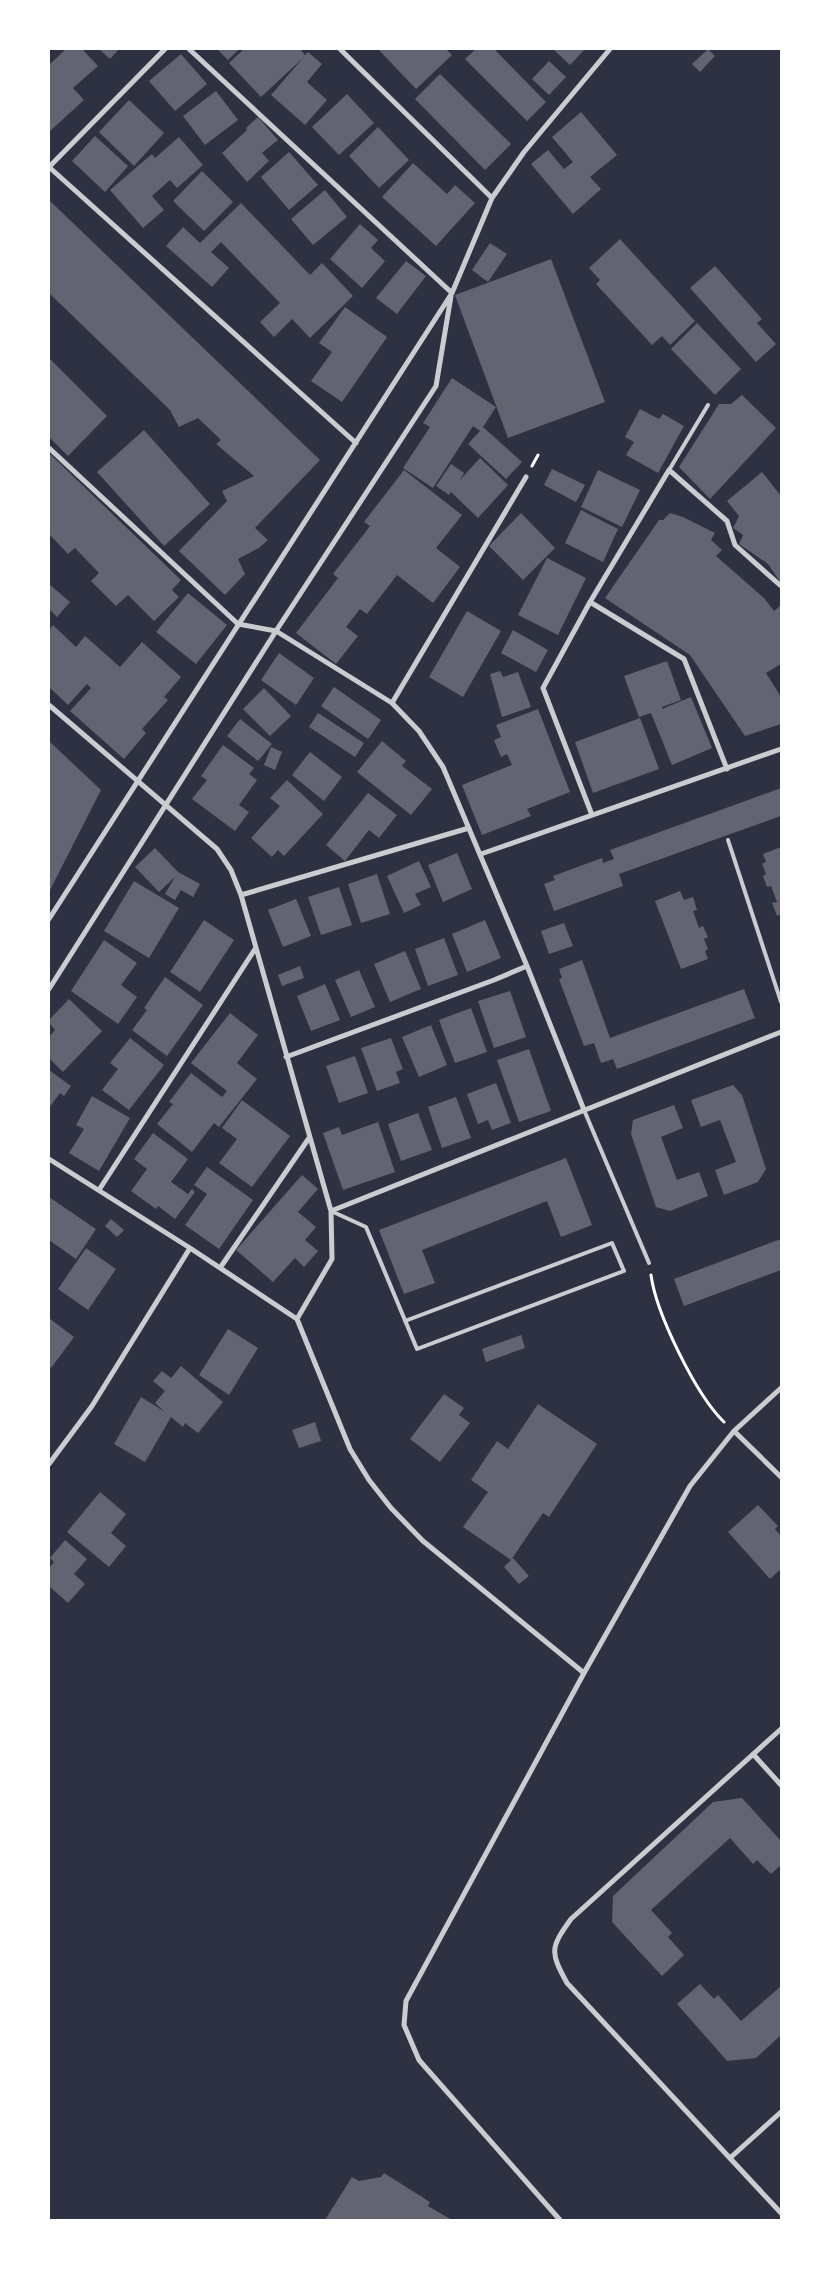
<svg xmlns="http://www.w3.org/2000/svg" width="830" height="2269" font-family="Quicksand,sans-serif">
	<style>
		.building { fill: #626471 }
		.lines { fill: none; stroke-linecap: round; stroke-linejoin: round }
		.path { stroke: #fff; stroke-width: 3 }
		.service { stroke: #caccd0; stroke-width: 4 }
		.minor { stroke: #caccd0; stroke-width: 5 }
	</style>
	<rect width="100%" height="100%" fill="#2d3142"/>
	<path class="building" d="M66,49H82L98,66L73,88L84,100L49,132V65Z
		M99,49H119L110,59Z
		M217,49H239L228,60Z
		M244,49H300L305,55L308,52L322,64L307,82L327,100L305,125L271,95L303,58L261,97L229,63Z
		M378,49H446L452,55L416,89Z
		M476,49H494L546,102L527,121L465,59Z
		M553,49H585L570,65Z
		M708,49L715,56L700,72L692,64Z
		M181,54L207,84L175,111L149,81Z
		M549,61L566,77L549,95L532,79Z
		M440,74L511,144L485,170L415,99Z
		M216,91L238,120L205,145L183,116Z
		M347,94L374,123L339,155L312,127Z
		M129,100L164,133L134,166L99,132Z
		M581,112L617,155L590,177L601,189L573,214L531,164L548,150L564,169L573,162L552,137Z
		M258,117L278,140L262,153L269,161L247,182L222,153L247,130L246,128Z
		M378,127L409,160L379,188L349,156Z
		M95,136L128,166L105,192L72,161Z
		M179,137L203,165L177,188L170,180L152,196L164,210L143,228L110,190L152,154L155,158Z
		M289,152L318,185L289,210L261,177Z
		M413,163L447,194L455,185L475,203L436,246L382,197Z
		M202,171L233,202L204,231L173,201Z
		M325,190L347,217L313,245L291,219Z
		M49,200L320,460L255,528L268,540L259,548L238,559L245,574L225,595L179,551L227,501L222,491L254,476L216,444L221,440L198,418L179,427L170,410L49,293Z
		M241,203L310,275L322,263L353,296L310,338L292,319L274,337L260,322L280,303L221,242L211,252L229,268L212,287L166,246L183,227L200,243Z
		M360,224L378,240L371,248L385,261L362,288L330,259Z
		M620,239L695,321L670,345L662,336L652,345L596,284L600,280L589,268Z
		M490,243L507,254L488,282L472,270Z
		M551,259L605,402L508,438L455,295Z
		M406,261L426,276L397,314L376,298Z
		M715,266L762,319L757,323L776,344L756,362L690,288Z
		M345,307L387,337L342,402L311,381L332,352L319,343Z
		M697,323L741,369L715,395L671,349Z
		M49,358L107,416L68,456L49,437Z
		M452,378L496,407L483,427L522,462L506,479L468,444L480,431L473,426L433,488L403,468L430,427L423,423Z
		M742,395L776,428L710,499L679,467L719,404H731Z
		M640,409L659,419L663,414L684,426L658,473L626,455L634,442L625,437Z
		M144,430L210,504L164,546L97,472Z
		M49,453L181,580L172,590L179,597L154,621L128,595L116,606L91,581L99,573L75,548L68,554L50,535L49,531Z
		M480,458L508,485L478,518L451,492L449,495L436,486L451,464L464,473L459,481Z
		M552,469L585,485L576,502L544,485Z
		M404,470L462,515L436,548L460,567L433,603L397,575L367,614L360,609L346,627L358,636L336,664L296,633L338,578L333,574L370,526L364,522Z
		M598,470L640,490L622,527L581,507Z
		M762,472L781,496V583L768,564L739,544L743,535L733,528L739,516L727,501Z
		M581,510L618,529L603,562L565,543Z
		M521,513L555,548L523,580L489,546Z
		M670,513L683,517L715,533L711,540L722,550L716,556L764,598L774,611L780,606L781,607V664L766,673L781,697V724L745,736L690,655L605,598L659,520H663Z
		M547,558L586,578L558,635L518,615Z
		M49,584L70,602L57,617L49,609Z
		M188,593L227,625L196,664L156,632Z
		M467,611L501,631L463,697L429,677Z
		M53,625L76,647L85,636L120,667L142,642L181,677L164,697L168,700L142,729L146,733L124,759L70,711L91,688L87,684L68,705L49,687V630Z
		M513,630L548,650L536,672L501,653Z
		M279,653L314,678L296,705L261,680Z
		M667,661L681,700L662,707V709L691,697L712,748L672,765L651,713L639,717L624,676Z
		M500,671L503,677L518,672L531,707L502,717L490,674Z
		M334,687L381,720L368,739L321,706Z
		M264,688L291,716L270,736L243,709Z
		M538,709L570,792L527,809L531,816L482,835L462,785L512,765L507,754L501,757L494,740L501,737L496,725Z
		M318,713L364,743L355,757L309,727Z
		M640,718L659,769L593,793L575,742Z
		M240,719L272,744L258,761L227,736Z
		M49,741L101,790L49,892Z
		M382,741L406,761L402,766L432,789L411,815L357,772Z
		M223,745L254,768L249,774L257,780L239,805L249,812L235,831L192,799L207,780L201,776Z
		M271,747L282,752L275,770L264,765Z
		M310,752L342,777L324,801L292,775Z
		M287,780L323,814L284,856L278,850L272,857L251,838L280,806L270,798Z
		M781,788V816L619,874L623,886L554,911L544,884L555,880L553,876L602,858L603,863L614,859L610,850Z
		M368,793L397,815L379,838L369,830L345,861L326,845Z
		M781,847V914L777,916L772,903L777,902L771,886L767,887L763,876L766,874L762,864L766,862L763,854Z
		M155,848L178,872L200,884L193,897L181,890L175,900L165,894L175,877L159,892L135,867Z
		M457,853L472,889L443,902L428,865Z
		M419,861L431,887L415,894L421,905L404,913L387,876Z
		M377,874L390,914L361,923L348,884Z
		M134,881L179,908L149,958L104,931Z
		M339,887L352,925L321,935L308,897Z
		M680,891L684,900L693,897L697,910L693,911L699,928L703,926L708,937L704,939L708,949L705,951L708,959L681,969L655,901Z
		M296,899L311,936L283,947L268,910Z
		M204,920L234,940L200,992L170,972Z
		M485,920L501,958L467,972L452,934Z
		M564,923L573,946L549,954L541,931Z
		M444,938L458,975L428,986L415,949Z
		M104,940L137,963L121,985L137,997L118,1024L71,991Z
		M405,951L421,989L390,1002L374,964Z
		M582,960L610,1038L744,989L755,1018L617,1069L613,1059L601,1063L594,1043L584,1046L559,979L562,978L559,969Z
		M300,966L304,978L282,986L278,975Z
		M359,970L375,1007L351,1017L335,980Z
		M165,977L203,1005L167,1056L132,1030L147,1010L144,1008Z
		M325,984L340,1020L311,1031L297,996Z
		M510,991L526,1037L494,1048L478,1001Z
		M69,999L102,1031L63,1072L49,1058V1037L55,1030L49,1023V1020Z
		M471,1008L487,1052L455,1063L439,1020Z
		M230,1013L258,1035L237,1063L257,1079L219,1127L214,1123L192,1152L157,1124L173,1104L169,1102L191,1073L222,1097L227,1091L191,1063Z
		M431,1025L447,1065L419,1077L402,1037Z
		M130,1038L164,1065L129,1110L102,1090L118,1069L110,1063Z
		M391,1038L403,1069L396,1072L400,1083L377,1091L361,1048Z
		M529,1049L551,1111L519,1122L497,1060Z
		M355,1056L368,1093L339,1103L326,1066Z
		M49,1070L71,1086L64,1096L60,1093L49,1108Z
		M496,1083L511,1123L492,1130L488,1120L478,1124L467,1094Z
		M733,1085L742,1095L766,1169L758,1182L724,1195L715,1170L736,1162L720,1120L701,1127L691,1100Z
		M92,1096L130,1118L99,1171L69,1153L84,1129L76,1125Z
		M456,1097L471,1138L442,1148L428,1107Z
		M242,1100L290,1136L252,1187L219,1163L237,1139L222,1128Z
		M674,1105L683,1128L661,1137L677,1180L699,1172L708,1196L670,1211L656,1207L631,1134L633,1120Z
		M418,1113L432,1150L401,1161L388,1124Z
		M378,1122L395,1172L343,1190L323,1133L339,1127L342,1135Z
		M153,1133L188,1159L171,1182L188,1194L192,1189L195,1192L175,1219L158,1206L156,1209L131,1191L147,1169L134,1159Z
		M566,1158L592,1225L561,1237L547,1201L422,1250L435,1283L404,1294L379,1230Z
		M207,1167L253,1200L219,1249L185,1225L207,1194L194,1185Z
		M302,1175L318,1189L298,1212L316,1227L305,1240L318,1251L304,1267L295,1258L273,1282L236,1250Z
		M49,1197L96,1229L76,1259L49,1240Z
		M111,1219L124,1230L117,1237L105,1226Z
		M781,1239V1270L684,1306L674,1279Z
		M86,1248L116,1269L88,1310L58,1289Z
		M49,1318L74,1337L51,1368L49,1366Z
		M228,1329L258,1348L229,1395L199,1375Z
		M521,1335L525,1348L486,1362L482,1349Z
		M181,1366L223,1402L198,1433L185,1423L183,1427L171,1417L145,1462L114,1444L141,1397L165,1412L155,1403L165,1391L153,1381L162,1371L171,1378Z
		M444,1394L464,1408L459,1415L470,1423L440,1462L410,1439Z
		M538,1404L597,1444L549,1517L543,1513L511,1560L463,1527L488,1492L471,1480L497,1441L508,1449Z
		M315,1422L321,1441L299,1448L292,1430Z
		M100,1492L126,1514L111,1533L126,1546L109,1567L67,1532Z
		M758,1505L778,1526L775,1529L781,1536V1569L770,1579L728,1532Z
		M65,1540L87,1559L74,1574L85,1584L68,1603L49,1586V1568L54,1562L50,1558Z
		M513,1558L529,1576L519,1584L504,1567Z
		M742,1798L781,1841V1865L771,1874L757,1860L753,1864L730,1838L651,1910L672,1933L668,1937L684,1955L662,1976L612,1922L613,1896L713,1802Z
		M700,1984L714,1999L718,1995L741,2021L781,1986V2035L756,2058L727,2061L677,2004Z
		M384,2173L430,2202L428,2206L452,2220H392L390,2219L325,2220L352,2177L359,2181L381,2177Z"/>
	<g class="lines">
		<path class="path" d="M532,466L538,455
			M651,1275C656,1313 696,1395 724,1422"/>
		<path class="service" d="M669,470L708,405
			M728,840L781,1002
			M584,1110L649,1263
			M331,1211L366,1227L417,1349L624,1271L612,1243L405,1321"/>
		<path class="minor" d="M189,49L452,293
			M340,49L492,198
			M49,167L356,443
			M49,167L165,49
			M49,448L238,624L276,631L392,703L419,731L443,767L527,966L584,1110
			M590,602L684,659L727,769
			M392,703L526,477
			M49,705L217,849L231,870L241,895L331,1211
			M592,815L543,688L590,602L669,470L727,521L735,545L781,586
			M481,854L781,749
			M241,895L469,828
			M49,919L452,293L492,198L524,152L610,49
			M49,989L276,631L436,386L451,296
			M286,1057L494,980L527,966
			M49,1159L190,1248L297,1319
			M99,1190L255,949
			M220,1268L309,1138
			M297,1319L332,1259L331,1211L781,1032
			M297,1319L350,1449L369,1480L391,1508L423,1541L584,1673
			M734,1431L781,1477
			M49,1464L92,1406L190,1248
			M781,1729L571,1919C550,1948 550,1952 567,1983L781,2213
			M753,1754L781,1785
			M730,2158L781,2112
			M560,2220L419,2060L404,2025L406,2001L584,1673L690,1486L734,1431L781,1388"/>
	</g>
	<rect width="830" height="2269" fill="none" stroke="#ffffff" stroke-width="100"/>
</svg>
